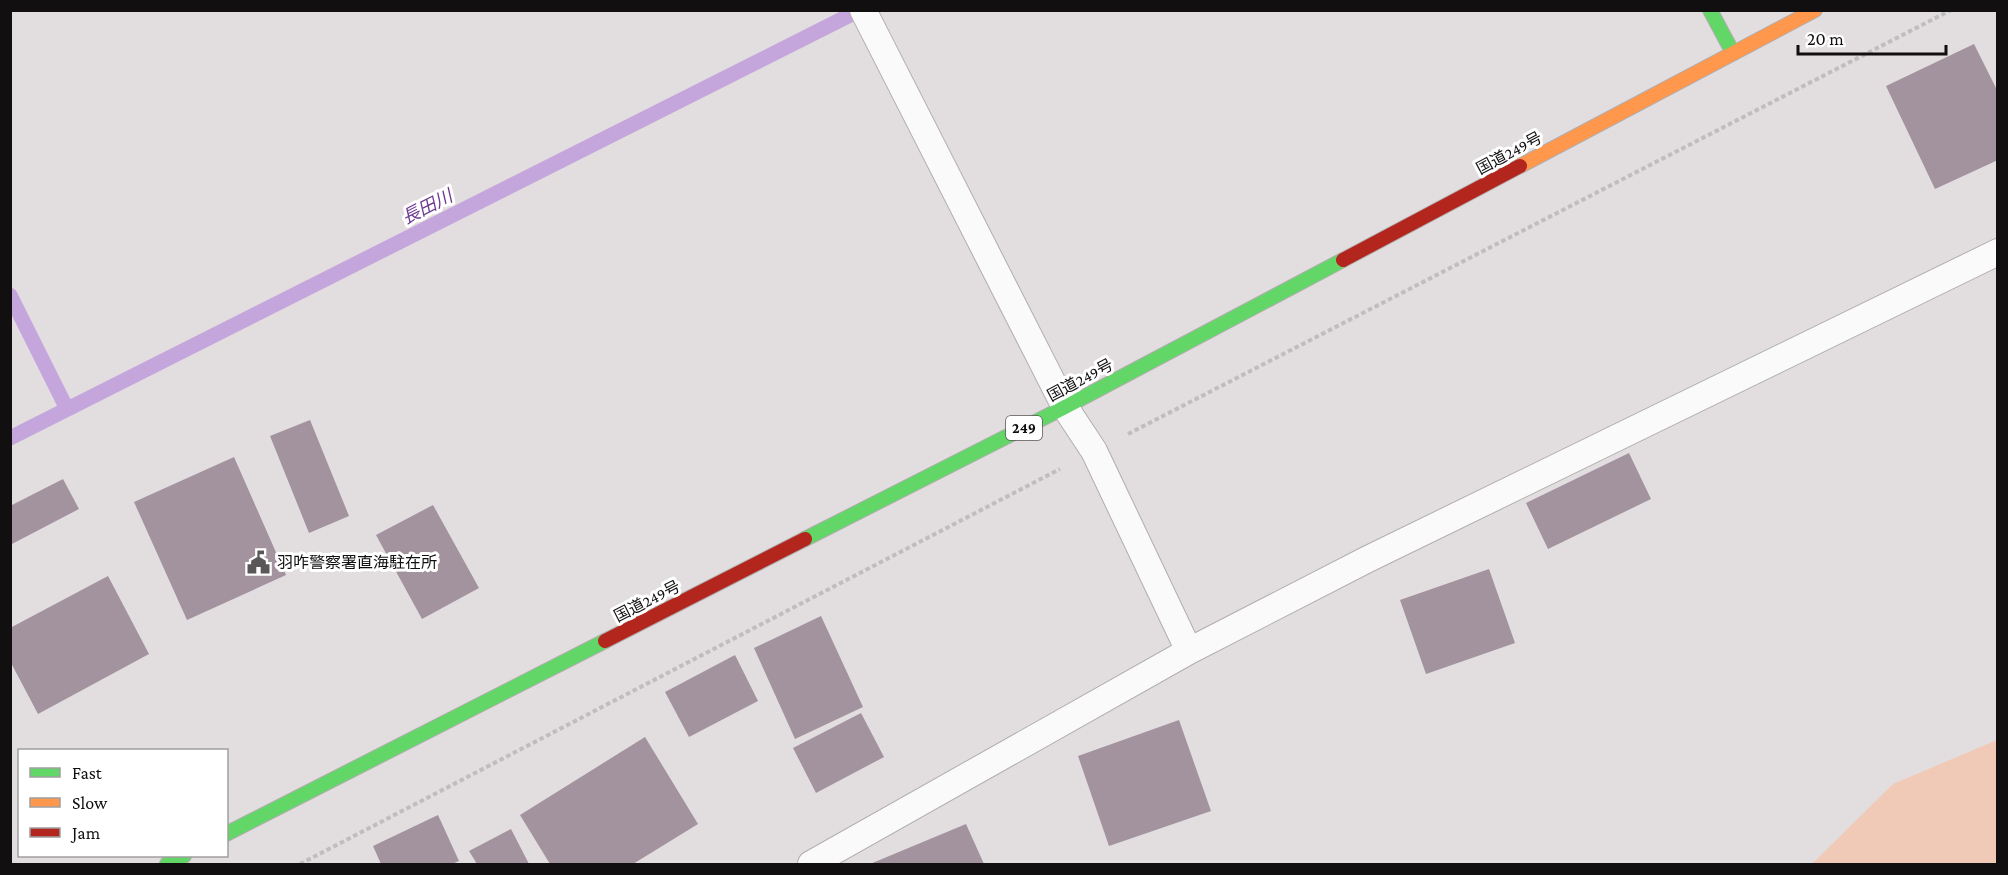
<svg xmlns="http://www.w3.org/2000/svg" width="2008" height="875" font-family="'Crimson Pro','Noto Sans JP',serif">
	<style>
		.green { fill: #f0cab7 }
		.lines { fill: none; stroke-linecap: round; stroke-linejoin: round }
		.stream { stroke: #c5a6dc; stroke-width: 15 }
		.building { fill: #a2939f }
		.lane-casing { stroke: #b1aeaf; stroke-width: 28 }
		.fast-casing { stroke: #b1aeaf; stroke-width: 16 }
		.slow-casing { stroke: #b1aeaf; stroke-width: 16 }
		.jam-casing { stroke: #b1aeaf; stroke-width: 16 }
		.path { stroke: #bfbebe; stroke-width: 4; stroke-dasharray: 4.5 3; stroke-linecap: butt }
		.lane { stroke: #fbfafa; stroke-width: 26 }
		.fast { stroke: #63d668; stroke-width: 14 }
		.slow { stroke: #ff974d; stroke-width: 14 }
		.jam { stroke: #b3261e; stroke-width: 14 }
		.labels { text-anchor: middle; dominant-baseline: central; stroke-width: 6; stroke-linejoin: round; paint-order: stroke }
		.shield { fill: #fff; stroke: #585757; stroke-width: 1.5 }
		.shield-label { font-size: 15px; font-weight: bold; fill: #110f0f }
		.street-label { font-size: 16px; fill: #110f0f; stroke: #fff }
		.poi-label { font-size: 16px; fill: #110f0f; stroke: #fff; text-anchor: start }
		.water-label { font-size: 18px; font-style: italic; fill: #6d3791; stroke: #fff }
	</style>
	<rect width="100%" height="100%" fill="#e2dddf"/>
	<path class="green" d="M1997,740V864H1812L1893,784Z"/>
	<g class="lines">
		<path class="stream" d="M10,295L67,409
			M10,438L860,10"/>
	</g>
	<path class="building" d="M1974,44L1998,92V160L1935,189L1886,86Z
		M310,420L349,516L309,533L270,436Z
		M1629,453L1651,499L1548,549L1526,503Z
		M234,457L286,575L187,620L134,502Z
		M63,479L79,509L10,545V506Z
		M433,505L479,588L422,619L376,535Z
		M1489,569L1515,643L1426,674L1400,600Z
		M108,576L149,654L38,714L10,661V628Z
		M821,616L863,707L795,739L754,648Z
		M735,655L758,701L689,737L665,692Z
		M861,713L884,757L816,793L793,748Z
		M1179,720L1211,811L1109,846L1078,756Z
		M645,737L698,824L633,864H550L520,815Z
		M438,815L459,861L452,864H381L373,846Z
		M966,824L984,864H870Z
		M511,829L529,864H477L469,851Z"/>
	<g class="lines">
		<defs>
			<path id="lane" d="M863,10L1065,407L1094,451L1189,651
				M811,864L1189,651L1368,559L1998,252"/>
			<path id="fast" d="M1710,10L1733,53
				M805,539L1065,407L1343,260
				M226,834L605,641
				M167,864L184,856"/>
			<path id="slow" d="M1520,166L1815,10"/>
			<path id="jam" d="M1343,260L1520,166
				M605,641L805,539"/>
		</defs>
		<use href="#lane" class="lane-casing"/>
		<use href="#fast" class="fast-casing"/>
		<use href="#slow" class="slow-casing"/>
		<use href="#jam" class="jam-casing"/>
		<path class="path" d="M1128,434L1951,10
			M300,864L1060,469"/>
		<use href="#lane" class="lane"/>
		<use href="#fast" class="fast"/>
		<use href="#slow" class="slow"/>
		<use href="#jam" class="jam"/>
	</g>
	<defs>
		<symbol id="civic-bare" viewBox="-9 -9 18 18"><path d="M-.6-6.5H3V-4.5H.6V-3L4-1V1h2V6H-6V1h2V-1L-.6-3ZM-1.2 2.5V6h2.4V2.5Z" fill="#5a5758" stroke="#fff" stroke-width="2.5" paint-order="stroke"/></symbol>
	</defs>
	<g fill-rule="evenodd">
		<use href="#civic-bare" x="242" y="546" width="33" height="33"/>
	</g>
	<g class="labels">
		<rect class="shield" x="1006" y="416" width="36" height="24" rx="4.5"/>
		<g class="shield-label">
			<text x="1024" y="428">249</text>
		</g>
		<g class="street-label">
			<text transform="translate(1509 153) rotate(-28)">国道249号</text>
			<text transform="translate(1080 380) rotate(-28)">国道249号</text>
			<text transform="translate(647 601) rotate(-27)">国道249号</text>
		</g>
		<g class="poi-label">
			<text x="277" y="562">羽咋警察署直海駐在所</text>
		</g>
		<g class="water-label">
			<text transform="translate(427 207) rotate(-27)">長田川</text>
		</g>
	</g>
	<rect width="2008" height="875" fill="none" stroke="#110f0f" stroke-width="24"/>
	<rect x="18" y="749" width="210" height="108" fill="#ffffff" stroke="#a09f9f" stroke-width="1.5"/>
	<rect x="30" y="768" width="30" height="9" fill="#63d668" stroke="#a09f9f" stroke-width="1.5"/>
	<text x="72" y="779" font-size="18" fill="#110f0f">Fast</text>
	<rect x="30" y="798" width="30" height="9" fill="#ff974d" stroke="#a09f9f" stroke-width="1.5"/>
	<text x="72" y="809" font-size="18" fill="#110f0f">Slow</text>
	<rect x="30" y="828" width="30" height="9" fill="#b3261e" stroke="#a09f9f" stroke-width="1.5"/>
	<text x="72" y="839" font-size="18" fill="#110f0f">Jam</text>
	<path d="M1798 45v9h148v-9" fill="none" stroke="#110f0f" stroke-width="3"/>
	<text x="1807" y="45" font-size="18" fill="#110f0f" stroke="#ffffff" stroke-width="4.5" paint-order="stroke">20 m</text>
</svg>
